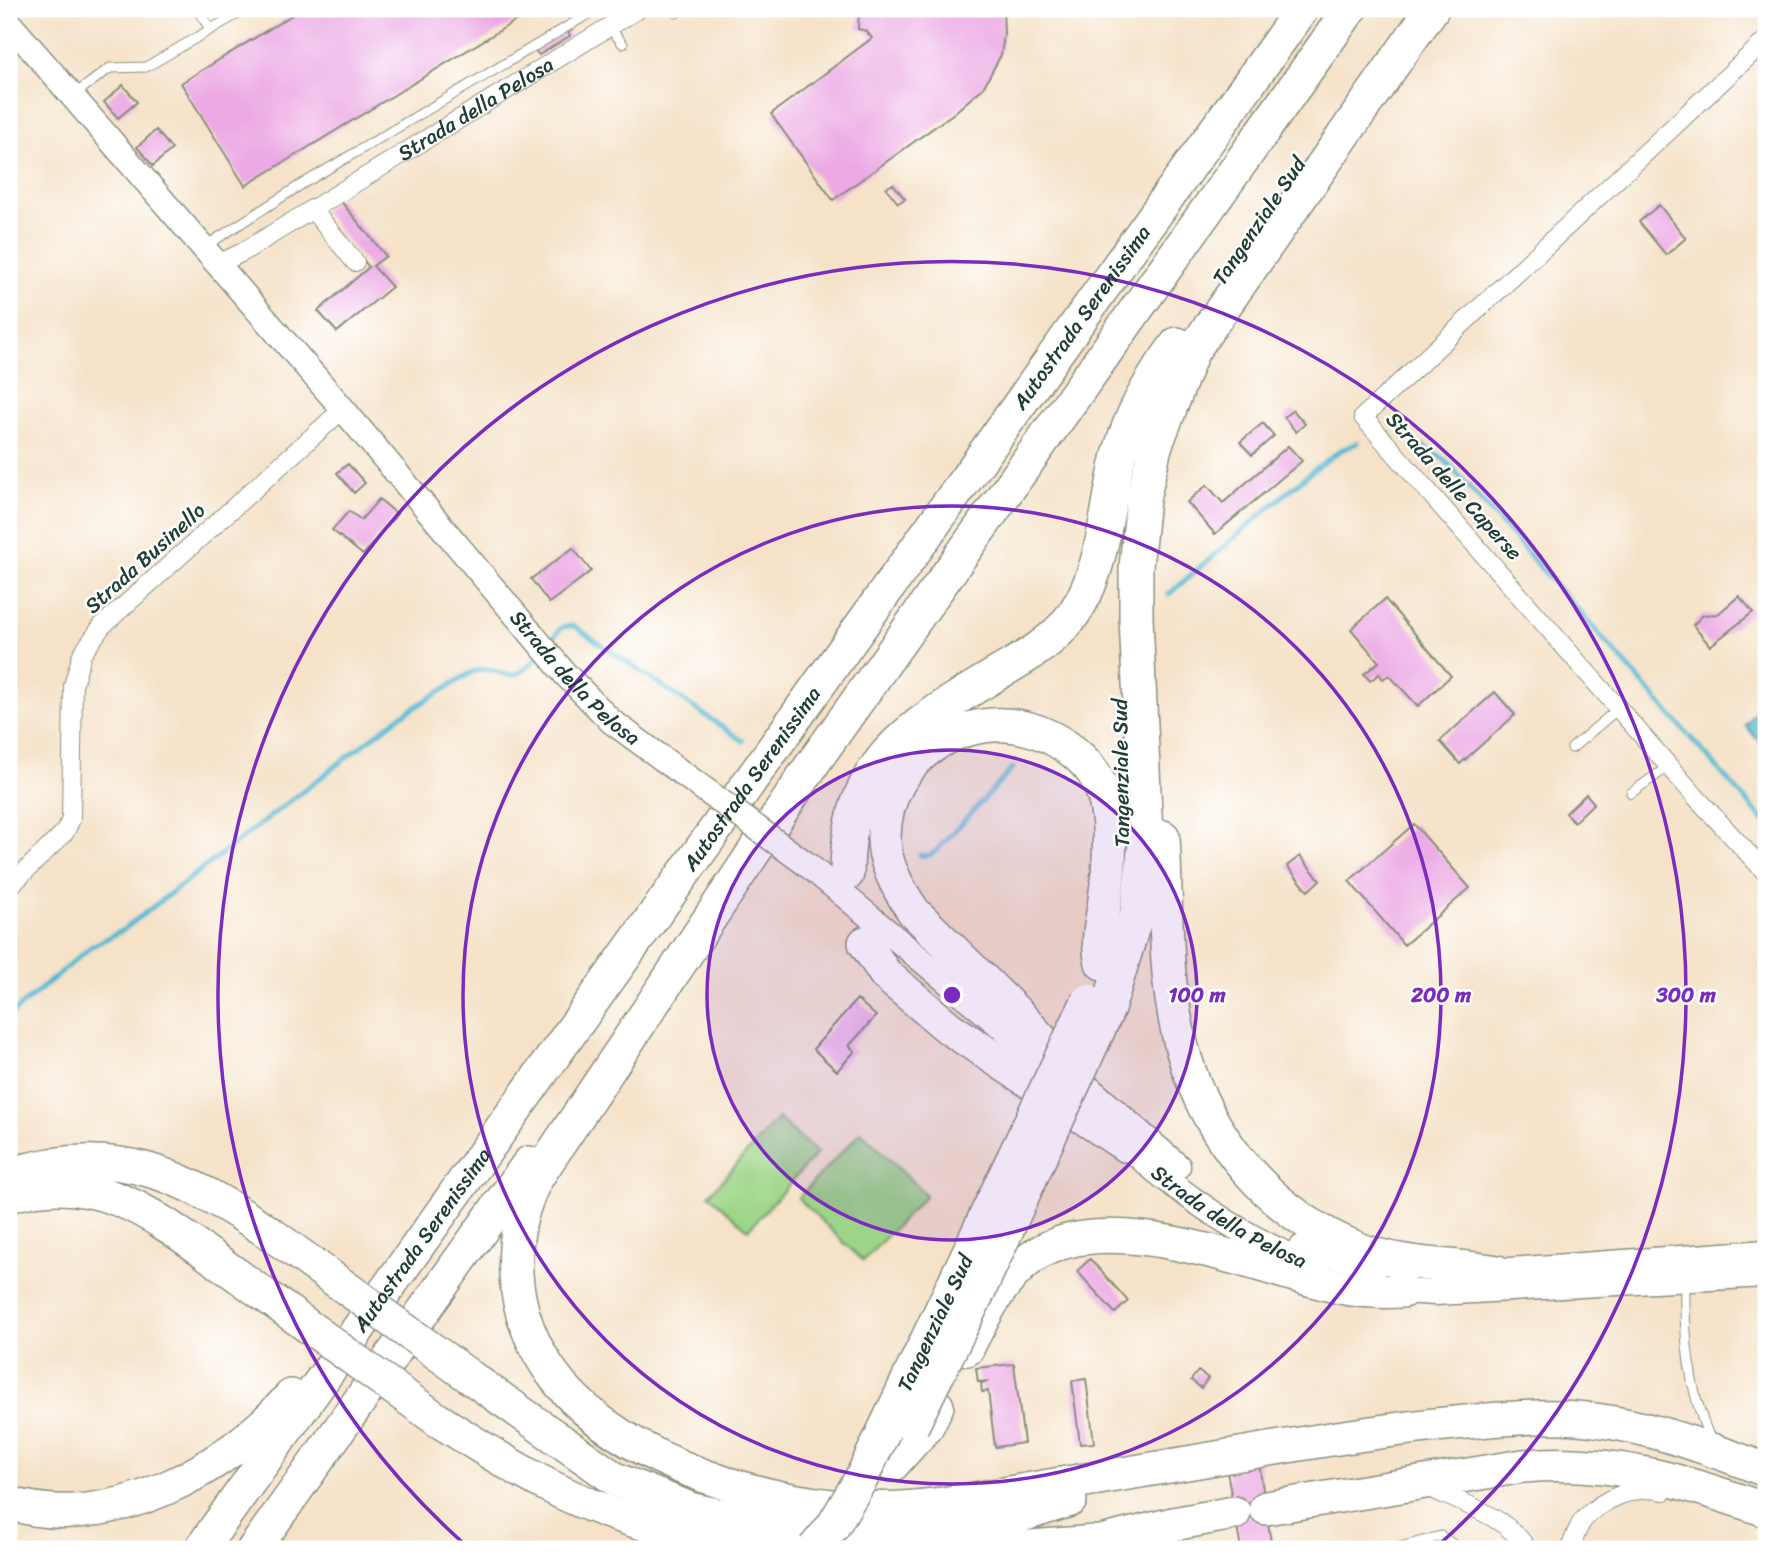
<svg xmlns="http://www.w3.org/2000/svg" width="1775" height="1558" font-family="Sriracha,sans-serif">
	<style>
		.green { fill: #9cd587; stroke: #5e895e; stroke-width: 2 }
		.water { fill: #53b8d2; stroke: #397a83; stroke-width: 2 }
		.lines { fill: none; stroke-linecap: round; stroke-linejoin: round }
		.stream { stroke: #53b8d2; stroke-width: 5 }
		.building { fill: #eca9e4 }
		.lane-casing { stroke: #8a907e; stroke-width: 11 }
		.street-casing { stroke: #8a907e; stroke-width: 20 }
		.secondary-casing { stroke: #8a907e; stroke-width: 27 }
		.highway-casing { stroke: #8a907e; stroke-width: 36 }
		.lane { stroke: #fff; stroke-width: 9 }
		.street { stroke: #fff; stroke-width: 18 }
		.secondary { stroke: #fff; stroke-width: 24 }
		.highway { stroke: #fff; stroke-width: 33 }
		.secondary-bridge-casing { stroke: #8a907e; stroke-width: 27; stroke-linecap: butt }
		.highway-bridge-casing { stroke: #8a907e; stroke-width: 36; stroke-linecap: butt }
		.secondary-bridge { stroke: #fff; stroke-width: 24 }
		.highway-bridge { stroke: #fff; stroke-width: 33 }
		.ring { fill: none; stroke: #7b2cbf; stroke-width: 3.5 }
		.labels { text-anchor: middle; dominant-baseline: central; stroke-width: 5; stroke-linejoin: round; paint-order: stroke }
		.street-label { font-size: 21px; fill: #1f3d34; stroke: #fff }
		.centre { fill: #7b2cbf; stroke: #fff; stroke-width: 3.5 }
		.ring-label { font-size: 21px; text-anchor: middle; font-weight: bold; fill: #7b2cbf; stroke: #fff; stroke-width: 5; stroke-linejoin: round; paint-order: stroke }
	</style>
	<rect width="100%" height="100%" fill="#fff"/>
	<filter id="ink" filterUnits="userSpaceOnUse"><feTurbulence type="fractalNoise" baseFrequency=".0143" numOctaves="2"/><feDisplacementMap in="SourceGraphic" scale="14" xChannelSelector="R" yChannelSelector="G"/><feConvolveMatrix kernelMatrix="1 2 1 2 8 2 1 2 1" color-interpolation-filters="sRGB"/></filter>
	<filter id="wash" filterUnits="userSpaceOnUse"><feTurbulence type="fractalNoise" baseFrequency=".00686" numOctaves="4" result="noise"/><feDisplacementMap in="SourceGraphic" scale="28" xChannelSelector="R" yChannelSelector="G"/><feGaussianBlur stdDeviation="1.57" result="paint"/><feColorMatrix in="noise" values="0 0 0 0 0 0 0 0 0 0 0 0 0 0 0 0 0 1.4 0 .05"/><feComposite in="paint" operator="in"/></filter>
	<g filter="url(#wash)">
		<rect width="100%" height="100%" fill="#f5e2c8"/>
		<path class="green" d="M778,1118L817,1153L748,1230L709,1195Z
			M861,1132L926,1195L863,1261L798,1198Z"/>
		<path class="water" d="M1766,698V750L1745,725Z"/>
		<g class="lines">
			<path class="stream" d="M1423,446L1445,460L1766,823
				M1169,594L1312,471L1339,451L1357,443
				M548,644L562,627L574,626L743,741
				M920,855L928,856L936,851L1013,768
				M9,1016L92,946L123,930L399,717L472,672C503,660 506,696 540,654"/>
		</g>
		<g id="blocks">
			<path class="building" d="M302,9H535L245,186L181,83Z
				M876,9H1003L1004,35L1001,55L983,88L954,113L833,200L771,114L872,38L866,31L858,29L859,13Z
				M567,30L570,36L539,55L535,50Z
				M123,85L137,102L118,118L104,102Z
				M156,130L172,149L153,166L137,147Z
				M893,184L905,199L898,203L886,188Z
				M339,199L386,256L373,266L392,287L337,332L318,311L369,267L323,210Z
				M1659,205L1686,238L1666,255L1639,222Z
				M1293,410L1305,424L1296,432L1284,417Z
				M1263,423L1274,436L1252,455L1240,442Z
				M1288,446L1302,461L1215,534L1187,502L1207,485L1223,503Z
				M348,464L365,483L354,493L337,473Z
				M379,499L397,514L363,555L332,530L349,511L361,520Z
				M573,548L591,571L549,603L531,579Z
				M1739,596L1753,612L1710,646L1693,625L1703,615L1718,614Z
				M1385,599L1451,676L1418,706L1389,675L1383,679L1379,674L1370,681L1364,674L1379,662L1351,629Z
				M1495,692L1515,715L1460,764L1440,741Z
				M1586,794L1594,803L1574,822L1566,813Z
				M1414,824L1470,888L1404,945L1349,881Z
				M1300,856L1320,880L1308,891L1287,866Z
				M857,999L876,1016L849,1046L855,1051L837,1071L813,1049Z
				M1090,1259L1128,1301L1115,1313L1077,1271Z
				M1014,1364L1024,1443L995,1447L988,1391L982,1392L981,1383L989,1381L978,1382L976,1368Z
				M1198,1371L1208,1378L1201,1388L1191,1380Z
				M1086,1379L1094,1443L1080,1444L1072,1381Z
				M1256,1444L1272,1549H1241L1223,1449Z"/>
		</g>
	</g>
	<g filter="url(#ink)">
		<use href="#blocks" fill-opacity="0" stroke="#8a907e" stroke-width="2"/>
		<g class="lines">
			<defs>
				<path id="lane" d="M197,9L210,29
					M672,9L676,13
					M609,27L623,44
					M72,96L110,68L146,67L246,9
					M204,247L299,186L597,9
					M1572,748L1619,708
					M1631,793L1669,766
					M1685,1282C1684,1337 1688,1387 1710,1439
					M1393,1549L1441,1536L1460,1549"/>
				<g id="street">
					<path d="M1766,40L1363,417L1696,797L1766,873"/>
					<path d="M312,209L355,262"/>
					<path id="s1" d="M218,264L243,252L638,9"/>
					<path d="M9,887L65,832L71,819L73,686L82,654L102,626L343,409"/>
					<path d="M1423,1485C1456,1501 1508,1516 1527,1549"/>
					<path d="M1570,1549C1574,1540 1577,1527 1584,1519C1602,1499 1637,1484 1664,1491"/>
				</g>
				<g id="secondary">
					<path id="s2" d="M9,23L343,409L566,675L611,721L686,776"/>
					<path d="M809,866L998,1024L1063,1086"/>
					<path d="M1066,1068L1178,1166"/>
					<path id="s3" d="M1113,1133C1171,1188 1242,1239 1318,1267"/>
					<path d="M1302,1247L1375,1268"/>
					<path d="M1481,1272L1766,1252"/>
					<path d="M1387,1287L1403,1291L1435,1293L1766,1275"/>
				</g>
				<g id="highway">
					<path d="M812,765L537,1177C505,1235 510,1306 544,1361C600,1454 752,1502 855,1508C923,1512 994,1495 1061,1484C1219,1460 1377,1424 1537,1417C1617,1414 1693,1442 1766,1470"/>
					<path d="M799,783L1350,9"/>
					<path d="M1163,837C1167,905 1163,981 1182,1048C1207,1139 1272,1216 1361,1250C1404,1266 1452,1264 1497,1272"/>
					<path d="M847,874C847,762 908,727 995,675C1019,661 1045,647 1064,626C1106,579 1104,510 1120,452C1131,412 1152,377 1177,344"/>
					<path d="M865,943L886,975L949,1028L1125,1145"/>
					<path d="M1108,1009L1137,913L1146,834L1136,618V567L1143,499L1155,447L1192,352L1432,9"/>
					<path d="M1071,1072L1018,1014L914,912C900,892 884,865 884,839C883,754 975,699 1050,737C1069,747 1086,759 1097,779C1115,812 1110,864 1105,900C1102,922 1096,940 1102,963"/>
					<path d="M9,1175C115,1141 184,1175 271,1234"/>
					<path d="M11,1195C106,1167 165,1225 237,1275"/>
					<path d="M967,1349C983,1317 1001,1280 1031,1258C1104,1202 1258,1269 1340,1287C1361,1292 1382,1292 1403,1291"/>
					<path d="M473,1379L615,1479L693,1510L777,1528L868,1537L986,1526L1070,1500"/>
					<path d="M438,1420C473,1442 508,1465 545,1484C611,1519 688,1538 761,1549"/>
					<path d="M892,1465L927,1426L937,1406"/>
					<path d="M9,1503C108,1535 227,1470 291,1396"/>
					<path d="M1266,1508L1523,1466C1613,1458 1683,1481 1766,1510"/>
					<path id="s4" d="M201,1549L1302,9"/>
					<path d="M254,1549L529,1163"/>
					<path d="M1005,1549L1094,1542"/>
					<path d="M1073,1549L1173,1524L1234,1513"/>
				</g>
			</defs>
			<use href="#lane" class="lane-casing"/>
			<use href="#street" class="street-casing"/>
			<use href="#secondary" class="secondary-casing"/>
			<use href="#highway" class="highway-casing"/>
			<use href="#lane" class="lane"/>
			<use href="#street" class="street"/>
			<use href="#secondary" class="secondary"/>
			<use href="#highway" class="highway"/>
			<defs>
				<path id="secondary-bridge" d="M686,776L809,866"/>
				<g id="highway-bridge">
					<path d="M271,1234L473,1379"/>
					<path d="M237,1275L438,1420"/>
					<path d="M912,1426L977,1295L1108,1009"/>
					<path id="s5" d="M814,1549L833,1526L862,1477L1088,1001"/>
				</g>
			</defs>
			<use href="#secondary-bridge" class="secondary-bridge-casing"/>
			<use href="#highway-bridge" class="highway-bridge-casing"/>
			<use href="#secondary-bridge" class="secondary-bridge"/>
			<use href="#highway-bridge" class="highway-bridge"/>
		</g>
	</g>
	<circle cx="952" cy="995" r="245" fill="#7b2cbf" fill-opacity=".12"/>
	<g class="ring">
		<circle cx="952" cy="995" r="245"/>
		<circle cx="952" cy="995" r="489"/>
		<path d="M470 1549A734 734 0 1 1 1434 1549"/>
	</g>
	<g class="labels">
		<g class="street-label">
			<text stroke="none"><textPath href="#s1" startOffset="301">Strada della Pelosa</textPath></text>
			<text transform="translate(1259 221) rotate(-56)">Tangenziale Sud</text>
			<text stroke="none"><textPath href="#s4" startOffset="1514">Autostrada Serenissima</textPath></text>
			<text transform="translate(1454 486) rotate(48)">Strada delle Caperse</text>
			<text transform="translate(145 558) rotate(-42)">Strada Businello</text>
			<text stroke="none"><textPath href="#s2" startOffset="866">Strada della Pelosa</textPath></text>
			<text transform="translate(1121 773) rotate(-91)">Tangenziale Sud</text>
			<text stroke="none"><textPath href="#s4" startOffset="947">Autostrada Serenissima</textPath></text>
			<text stroke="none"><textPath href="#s3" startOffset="144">Strada della Pelosa</textPath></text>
			<text stroke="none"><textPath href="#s4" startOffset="380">Autostrada Serenissima</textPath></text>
			<text stroke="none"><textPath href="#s5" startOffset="257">Tangenziale Sud</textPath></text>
		</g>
	</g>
	<circle cx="952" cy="995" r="10" class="centre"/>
	<g class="ring-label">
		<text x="1197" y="1002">100 m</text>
		<text x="1441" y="1002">200 m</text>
		<text x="1686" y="1002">300 m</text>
	</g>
	<rect width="1775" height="1558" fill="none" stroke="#fff" stroke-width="35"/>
</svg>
